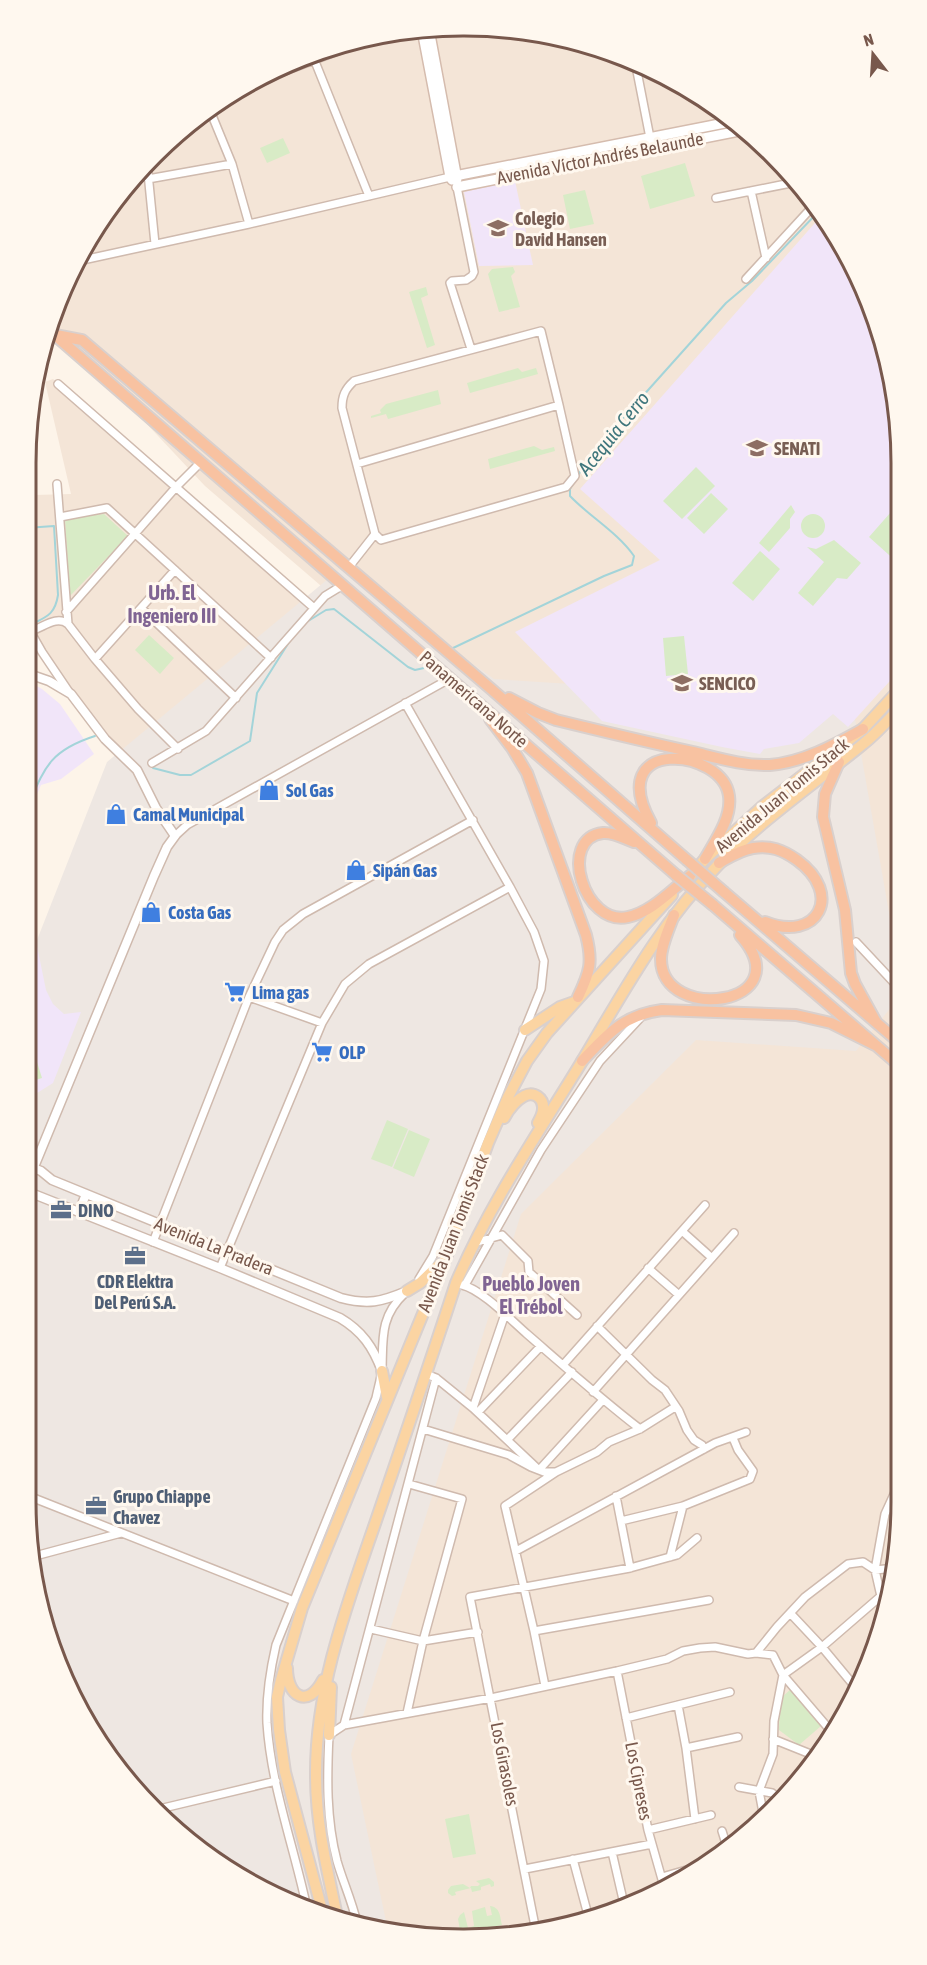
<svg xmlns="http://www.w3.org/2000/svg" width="927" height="1965" font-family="'Asap Condensed',sans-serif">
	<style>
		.residential { fill: #f4e5d7 }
		.industrial { fill: #eee7e2 }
		.education { fill: #f1e5f9 }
		.green { fill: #d8ebc6 }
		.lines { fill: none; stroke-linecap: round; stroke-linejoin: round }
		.stream { stroke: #a3d4d9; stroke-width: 2 }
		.minor-casing { stroke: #cfbaae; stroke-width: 10 }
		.tertiary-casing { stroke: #cfbaae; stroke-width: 11 }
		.secondary-casing { stroke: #d5bcae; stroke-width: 12 }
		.primary-casing { stroke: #d9d0cd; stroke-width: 14 }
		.trunk-casing { stroke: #d9d0cd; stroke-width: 14 }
		.minor { stroke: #fff; stroke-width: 7 }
		.tertiary { stroke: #fff; stroke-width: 8 }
		.secondary { stroke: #fff; stroke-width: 9 }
		.primary { stroke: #fbd4a2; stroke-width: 10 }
		.trunk { stroke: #f8c2a1; stroke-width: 10 }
		.trunk-bridge-casing { stroke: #d9d0cd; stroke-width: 14; stroke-linecap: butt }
		.trunk-bridge { stroke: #f8c2a1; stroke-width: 10 }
		.labels { text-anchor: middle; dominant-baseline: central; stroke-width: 6; stroke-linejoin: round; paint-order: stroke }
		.street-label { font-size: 18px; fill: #78584c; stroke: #fff8ef }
		.education-label { font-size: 18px; font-weight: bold; fill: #785e54; stroke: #fff8ef; text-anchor: start }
		.shop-label { font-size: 18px; font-weight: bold; fill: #366cbe; stroke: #fff8ef; text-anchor: start }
		.service-label { font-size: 18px; font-weight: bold; fill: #4e5e75; stroke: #fff8ef; text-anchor: start }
		.water-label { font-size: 20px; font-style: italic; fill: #3f767c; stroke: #fff8ef }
		.neighbourhood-label { font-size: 20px; font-weight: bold; fill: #806493; stroke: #fff8ef }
		.rim { fill: none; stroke: #78584c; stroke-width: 3 }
	</style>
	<rect width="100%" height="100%" fill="#fdf4e9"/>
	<path class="residential" d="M464,26L549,34L631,59L730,116L811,197L868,296L898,406L901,1502L893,1587L868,1669L793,1791L730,1849L658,1894L521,1936L378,1931L327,1748L477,720L205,486L51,322L59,296L100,220L154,154L220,99L296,59L378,34Z
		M53,379L319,609L131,768L76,704L28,623L34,495L71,494L45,382Z"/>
	<path class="industrial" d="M340,569L494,679L852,702L900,975V996L856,1051L696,1040L521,1214L351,1754L388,1931H378L244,1881L174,1831L116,1768L49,1643L26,1501V968L107,762Z"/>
	<path class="education" d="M515,181L533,265L479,266L464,192Z
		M822,215L868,296L898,406L899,671L848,727L833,714L799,743L764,749L760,754L722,747L602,721L515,632L660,560L580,489Z
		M26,680L42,689L60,704L94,754L61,779L41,785L28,815L26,866L31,879L37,946L46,990L53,1004L64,1014L81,1012L53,1083L26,1100Z"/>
	<path class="green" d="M283,138L290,153L267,163L260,148Z
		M685,163L695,196L650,209L641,176Z
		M585,190L594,224L570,229L563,195Z
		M513,267L515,272L511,276L520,307L499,312L488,274L492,269Z
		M426,287L428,295L421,298L435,345L427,348L409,292Z
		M518,368L522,372L536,368L538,374L470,393L467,383Z
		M438,390L441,404L388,419L386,414L371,418V416L381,413L380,410L386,404Z
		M534,446L542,450L554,447L555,451L490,469L488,459Z
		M696,467L715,486L682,519L663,501Z
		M711,493L728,509L704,534L687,518Z
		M898,504V563L869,537Z
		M791,505L795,512L790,519V528L769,552L759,543Z
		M104,514L128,536L70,596L65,519Z
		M801 526a12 12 0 1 1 24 0a12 12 0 1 1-24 0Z
		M834,540L861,563L847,579L837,578L813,606L798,593L824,562L807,547L816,549Z
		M760,551L780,569L753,601L732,583Z
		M149,635L174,658L160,674L135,650Z
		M684,636L688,674L666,676L663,638Z
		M32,1046L42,1078L26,1083V1048Z
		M387,1120L408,1129L392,1167L371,1159Z
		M409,1130L430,1139L414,1177L393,1168Z
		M791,1689L821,1726L799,1745L779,1730L780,1699Z
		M469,1814L476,1854L453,1858L445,1819Z
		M489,1878L494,1882V1886L491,1887L490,1884L481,1887V1890L472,1892L471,1888L455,1892L456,1895L452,1896L448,1893V1890L451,1886L463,1884L470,1888L471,1886H478L480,1884L476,1881Z
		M490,1906C500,1907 500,1916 502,1925L457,1934L446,1933L460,1930L458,1919L460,1915L464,1912L468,1928L474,1926L472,1911L485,1907L487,1916L492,1915Z"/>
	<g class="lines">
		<path class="stream" d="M26,476V465
			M26,528L54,526L58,595C55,615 46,617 30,625
			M305,623L326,610L334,609L408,667L415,670L424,668
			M451,649L604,576L632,565L634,556C617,532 590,517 570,496V489L590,455L726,303L752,281L819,211
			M153,768L180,775H191L250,741L257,693L291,639
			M26,811C44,769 48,751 95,736"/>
		<defs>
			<path id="minor" d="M312,54L369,196
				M635,61L652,148
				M245,86L385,33
				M209,108L232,164L249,224L450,177
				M147,163L155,244
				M148,179L232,164
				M457,187L474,272L472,276L466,280L452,281L450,283L471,349
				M751,191L766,258
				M716,198L796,182
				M78,261L249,224
				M746,279L815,204
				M58,384L314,608
				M357,464L559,405L541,331L354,381C345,389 342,396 342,408L375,534L381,540L566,487L575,476L559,405
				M57,484L68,624L95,659L138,709L178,749
				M60,517L107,508L271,658
				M349,567L375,534
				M141,608L236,698
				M66,612L177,486L201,462
				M26,624L42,652L69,692
				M36,629C46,625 58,616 68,624
				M95,659L175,570
				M405,703L510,887L534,932L544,961L541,989L433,1256L419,1279
				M152,763L206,731L325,596L343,585
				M175,836L187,825L451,678
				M856,942L900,989
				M249,997L322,1023
				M682,1231L712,1258
				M153,1242L249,997L275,942L283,930L303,914L473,820
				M474,1243L502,1235L528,1261L529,1272L577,1315
				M220,1268L322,1023L345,984L369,964L510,887
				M648,1268L679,1295
				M462,1285C481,1289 511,1320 527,1334C564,1366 601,1399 640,1429
				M465,1285L541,1150L600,1061L641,1017
				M597,1326L652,1380L665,1390L679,1411L687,1430L694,1440L702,1445L704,1449L715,1443L746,1432
				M563,1365L705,1205
				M426,1374L436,1378L473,1408L539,1470L602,1401
				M593,1392L734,1233
				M473,1408L505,1314
				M478,1412L541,1346
				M423,1429L509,1455L531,1467L544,1472H556L597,1452L609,1442L640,1429L675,1407
				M508,1439L572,1372
				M26,1495L294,1601
				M616,1496L630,1568
				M621,1521L683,1506L750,1479L753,1471L738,1450L733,1438
				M516,1551L704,1449
				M35,1556L121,1533
				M670,1557L683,1506
				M791,1614L822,1647L856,1688
				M885,1614L875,1570L885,1514L901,1479
				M371,1629L423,1641L478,1632
				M534,1631L709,1600
				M756,1653L773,1655L783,1675L830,1730
				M617,1671L648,1830L665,1890
				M545,1686L534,1631L505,1506L556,1472
				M678,1705L686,1748L695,1819
				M407,1713L423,1641L462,1499L409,1484
				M626,1718L730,1692
				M344,1725L436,1378
				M773,1739L808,1753L814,1757
				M686,1748L738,1737
				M739,1787L772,1793L782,1801
				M155,1810L276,1781
				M764,1818L759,1791L773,1754L774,1721L783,1675L822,1647L881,1596
				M648,1830L711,1815
				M722,1831L728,1850
				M612,1852L624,1904
				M573,1859L588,1915
				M525,1869L652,1844
				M662,1877L704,1865
				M306,1904C293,1844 271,1785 267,1723C266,1697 270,1671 276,1645L376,1398C378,1388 381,1379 382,1369C383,1338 380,1316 405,1293
				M357,1923C352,1901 343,1882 337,1861C326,1819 327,1777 329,1735L344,1725L491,1698L617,1671L667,1659L683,1651L700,1648L715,1647L748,1654L756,1653L777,1627L805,1597L848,1564L863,1562L875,1570L895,1568
				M536,1931L470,1597L630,1568L677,1555L697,1538
				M495,1935L535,1927"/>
			<path id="tertiary" d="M26,1165L41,1171L52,1180L341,1298C368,1305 381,1302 407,1291
				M26,1191L220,1268L340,1318C362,1331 373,1347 382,1371
				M26,1193L34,1167L154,876L167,847L175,836L156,808L137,770L105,739L71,694L49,681L26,673
				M79,1212L86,1194"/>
			<path id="secondary" d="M429,29L457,179
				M422,30L450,177L452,180
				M450,177L735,121
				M457,187L744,130"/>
			<path id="primary" d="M691,875L705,859L763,806L863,729L899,690
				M525,1030L560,1007L574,1002
				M504,1118C509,1109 515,1101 524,1096C534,1091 544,1098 543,1109C543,1114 540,1119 538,1123
				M407,1291L420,1283L440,1264
				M382,1371L387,1397
				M287,1668C287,1697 308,1709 323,1680
				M329,1735L331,1687
				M322,1910L285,1772L279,1730L277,1697L281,1680L302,1608L445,1260L488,1143L508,1097L527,1061L547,1033L672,895
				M337,1916C327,1869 316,1824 316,1776C315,1685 350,1597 379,1512C405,1436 431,1360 456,1283C489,1205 537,1135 581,1063C623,993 659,925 717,866C761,820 814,784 863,744C876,734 887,721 899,709"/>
			<path id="trunk" d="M49,330L676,875
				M56,335L82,340L490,688L687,860
				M509,698L538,713L556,720C601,731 647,742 693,752C718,758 744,766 770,765C804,762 834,745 863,729
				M490,719L512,748L527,773L586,935C593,962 590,972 578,997
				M839,762L825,794L823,817L845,910L851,973L855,984L876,1022
				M651,823C603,736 723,748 729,796C732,818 715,841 705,859
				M634,842C625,839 614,832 603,833C557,838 584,927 628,917C652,912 671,890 690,876
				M719,863C730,857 740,850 753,848C770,845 783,850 797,860C844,894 818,943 765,922
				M724,892L900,1043
				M713,905L900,1066
				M674,915C669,929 661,945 661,959C661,1024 803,1006 740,935
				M582,1061C608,1034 623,1015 662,1010L796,1015L831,1023L877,1046"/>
		</defs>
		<use href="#minor" class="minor-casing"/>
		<use href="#tertiary" class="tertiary-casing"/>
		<use href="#secondary" class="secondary-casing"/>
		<use href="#primary" class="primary-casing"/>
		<use href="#trunk" class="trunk-casing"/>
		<use href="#minor" class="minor"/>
		<use href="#tertiary" class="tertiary"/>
		<use href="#secondary" class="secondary"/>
		<use href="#primary" class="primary"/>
		<use href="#trunk" class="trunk"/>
		<defs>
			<path id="trunk-bridge" d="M687,860L724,892
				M676,875L713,905"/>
		</defs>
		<use href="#trunk-bridge" class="trunk-bridge-casing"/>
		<use href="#trunk-bridge" class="trunk-bridge"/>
	</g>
	<defs>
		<symbol id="school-bare" viewBox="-9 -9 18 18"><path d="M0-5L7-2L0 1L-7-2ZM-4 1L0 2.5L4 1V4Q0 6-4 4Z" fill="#8d6e63" stroke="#fff8ef" stroke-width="2.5" paint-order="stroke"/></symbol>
		<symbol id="university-bare" viewBox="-9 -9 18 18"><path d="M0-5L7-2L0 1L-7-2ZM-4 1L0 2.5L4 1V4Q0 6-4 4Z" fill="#8d6e63" stroke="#fff8ef" stroke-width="2.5" paint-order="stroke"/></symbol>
		<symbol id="shop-bare" viewBox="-9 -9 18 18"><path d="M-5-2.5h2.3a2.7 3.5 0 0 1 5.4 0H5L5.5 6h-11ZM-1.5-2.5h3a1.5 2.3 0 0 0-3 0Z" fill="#3f7fe0" stroke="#fff8ef" stroke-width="2.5" paint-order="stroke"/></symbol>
		<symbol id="supermarket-bare" viewBox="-9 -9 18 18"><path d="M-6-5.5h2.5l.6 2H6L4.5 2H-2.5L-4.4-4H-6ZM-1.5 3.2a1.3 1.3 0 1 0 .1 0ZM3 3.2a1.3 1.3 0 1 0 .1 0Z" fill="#3f7fe0" stroke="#fff8ef" stroke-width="2.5" paint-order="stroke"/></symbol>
		<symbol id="office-bare" viewBox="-9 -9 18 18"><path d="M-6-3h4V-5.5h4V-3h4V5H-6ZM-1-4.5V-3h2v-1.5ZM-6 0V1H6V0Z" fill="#5c6f8a" stroke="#fff8ef" stroke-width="2.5" paint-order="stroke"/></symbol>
	</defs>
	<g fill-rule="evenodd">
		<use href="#school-bare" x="483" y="213" width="30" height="30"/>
		<use href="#university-bare" x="742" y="433" width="30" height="30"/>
		<use href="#university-bare" x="667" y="668" width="30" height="30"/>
		<use href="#shop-bare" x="254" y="775" width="30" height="30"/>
		<use href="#shop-bare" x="101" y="799" width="30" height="30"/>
		<use href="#shop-bare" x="341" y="855" width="30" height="30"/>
		<use href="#shop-bare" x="136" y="897" width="30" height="30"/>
		<use href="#supermarket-bare" x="220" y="977" width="30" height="30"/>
		<use href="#supermarket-bare" x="307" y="1037" width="30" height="30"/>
		<use href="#office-bare" x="46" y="1195" width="30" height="30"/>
		<use href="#office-bare" x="120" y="1241" width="30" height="30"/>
		<use href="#office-bare" x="81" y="1491" width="30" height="30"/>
	</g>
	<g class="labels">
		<g class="street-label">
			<text transform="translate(600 158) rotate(-11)">Avenida Víctor Andrés Belaunde</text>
			<text transform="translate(474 699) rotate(41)">Panamericana Norte</text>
			<text transform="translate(782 795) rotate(-40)">Avenida Juan Tomis Stack</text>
			<text transform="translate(453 1233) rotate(-69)">Avenida Juan Tomis Stack</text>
			<text transform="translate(214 1246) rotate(22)">Avenida La Pradera</text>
			<text transform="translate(505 1764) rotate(79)">Los Girasoles</text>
			<text transform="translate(639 1781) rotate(79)">Los Cipreses</text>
		</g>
		<g class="education-label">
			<text x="515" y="218">Colegio<tspan x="515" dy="21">David Hansen</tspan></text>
			<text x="774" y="448">SENATI</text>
			<text x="699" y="683">SENCICO</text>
		</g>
		<g class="shop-label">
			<text x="286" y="790">Sol Gas</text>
			<text x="133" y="814">Camal Municipal</text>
			<text x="373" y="870">Sipán Gas</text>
			<text x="168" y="912">Costa Gas</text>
			<text x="252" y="992">Lima gas</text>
			<text x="339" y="1052">OLP</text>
		</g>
		<g class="service-label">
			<text x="78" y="1210">DINO</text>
			<text x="135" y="1281" text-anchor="middle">CDR Elektra<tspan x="135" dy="21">Del Perú S.A.</tspan></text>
			<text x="113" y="1496">Grupo Chiappe<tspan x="113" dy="21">Chavez</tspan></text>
		</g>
		<g class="water-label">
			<text transform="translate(613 433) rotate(-51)">Acequia Cerro</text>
		</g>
		<g class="neighbourhood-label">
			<text x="172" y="592">Urb. El<tspan x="172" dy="23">Ingeniero III</tspan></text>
			<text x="531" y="1283">Pueblo Joven<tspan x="531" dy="23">El Trébol</tspan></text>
		</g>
	</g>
	<path d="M0 0H927V1965H0ZM463 36H464A427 427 0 0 1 891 463V1502A427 427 0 0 1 464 1929H463A427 427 0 0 1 36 1502V463A427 427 0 0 1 463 36Z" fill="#fff8ef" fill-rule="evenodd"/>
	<path class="rim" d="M463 36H464A427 427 0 0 1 891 463V1502A427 427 0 0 1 464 1929H463A427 427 0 0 1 36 1502V463A427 427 0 0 1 463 36Z"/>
	<g transform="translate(873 54) rotate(343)" stroke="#fff8ef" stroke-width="4.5" paint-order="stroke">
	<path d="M0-4.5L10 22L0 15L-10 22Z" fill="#78584c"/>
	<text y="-9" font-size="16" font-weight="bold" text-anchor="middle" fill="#78584c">N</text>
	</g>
</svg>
